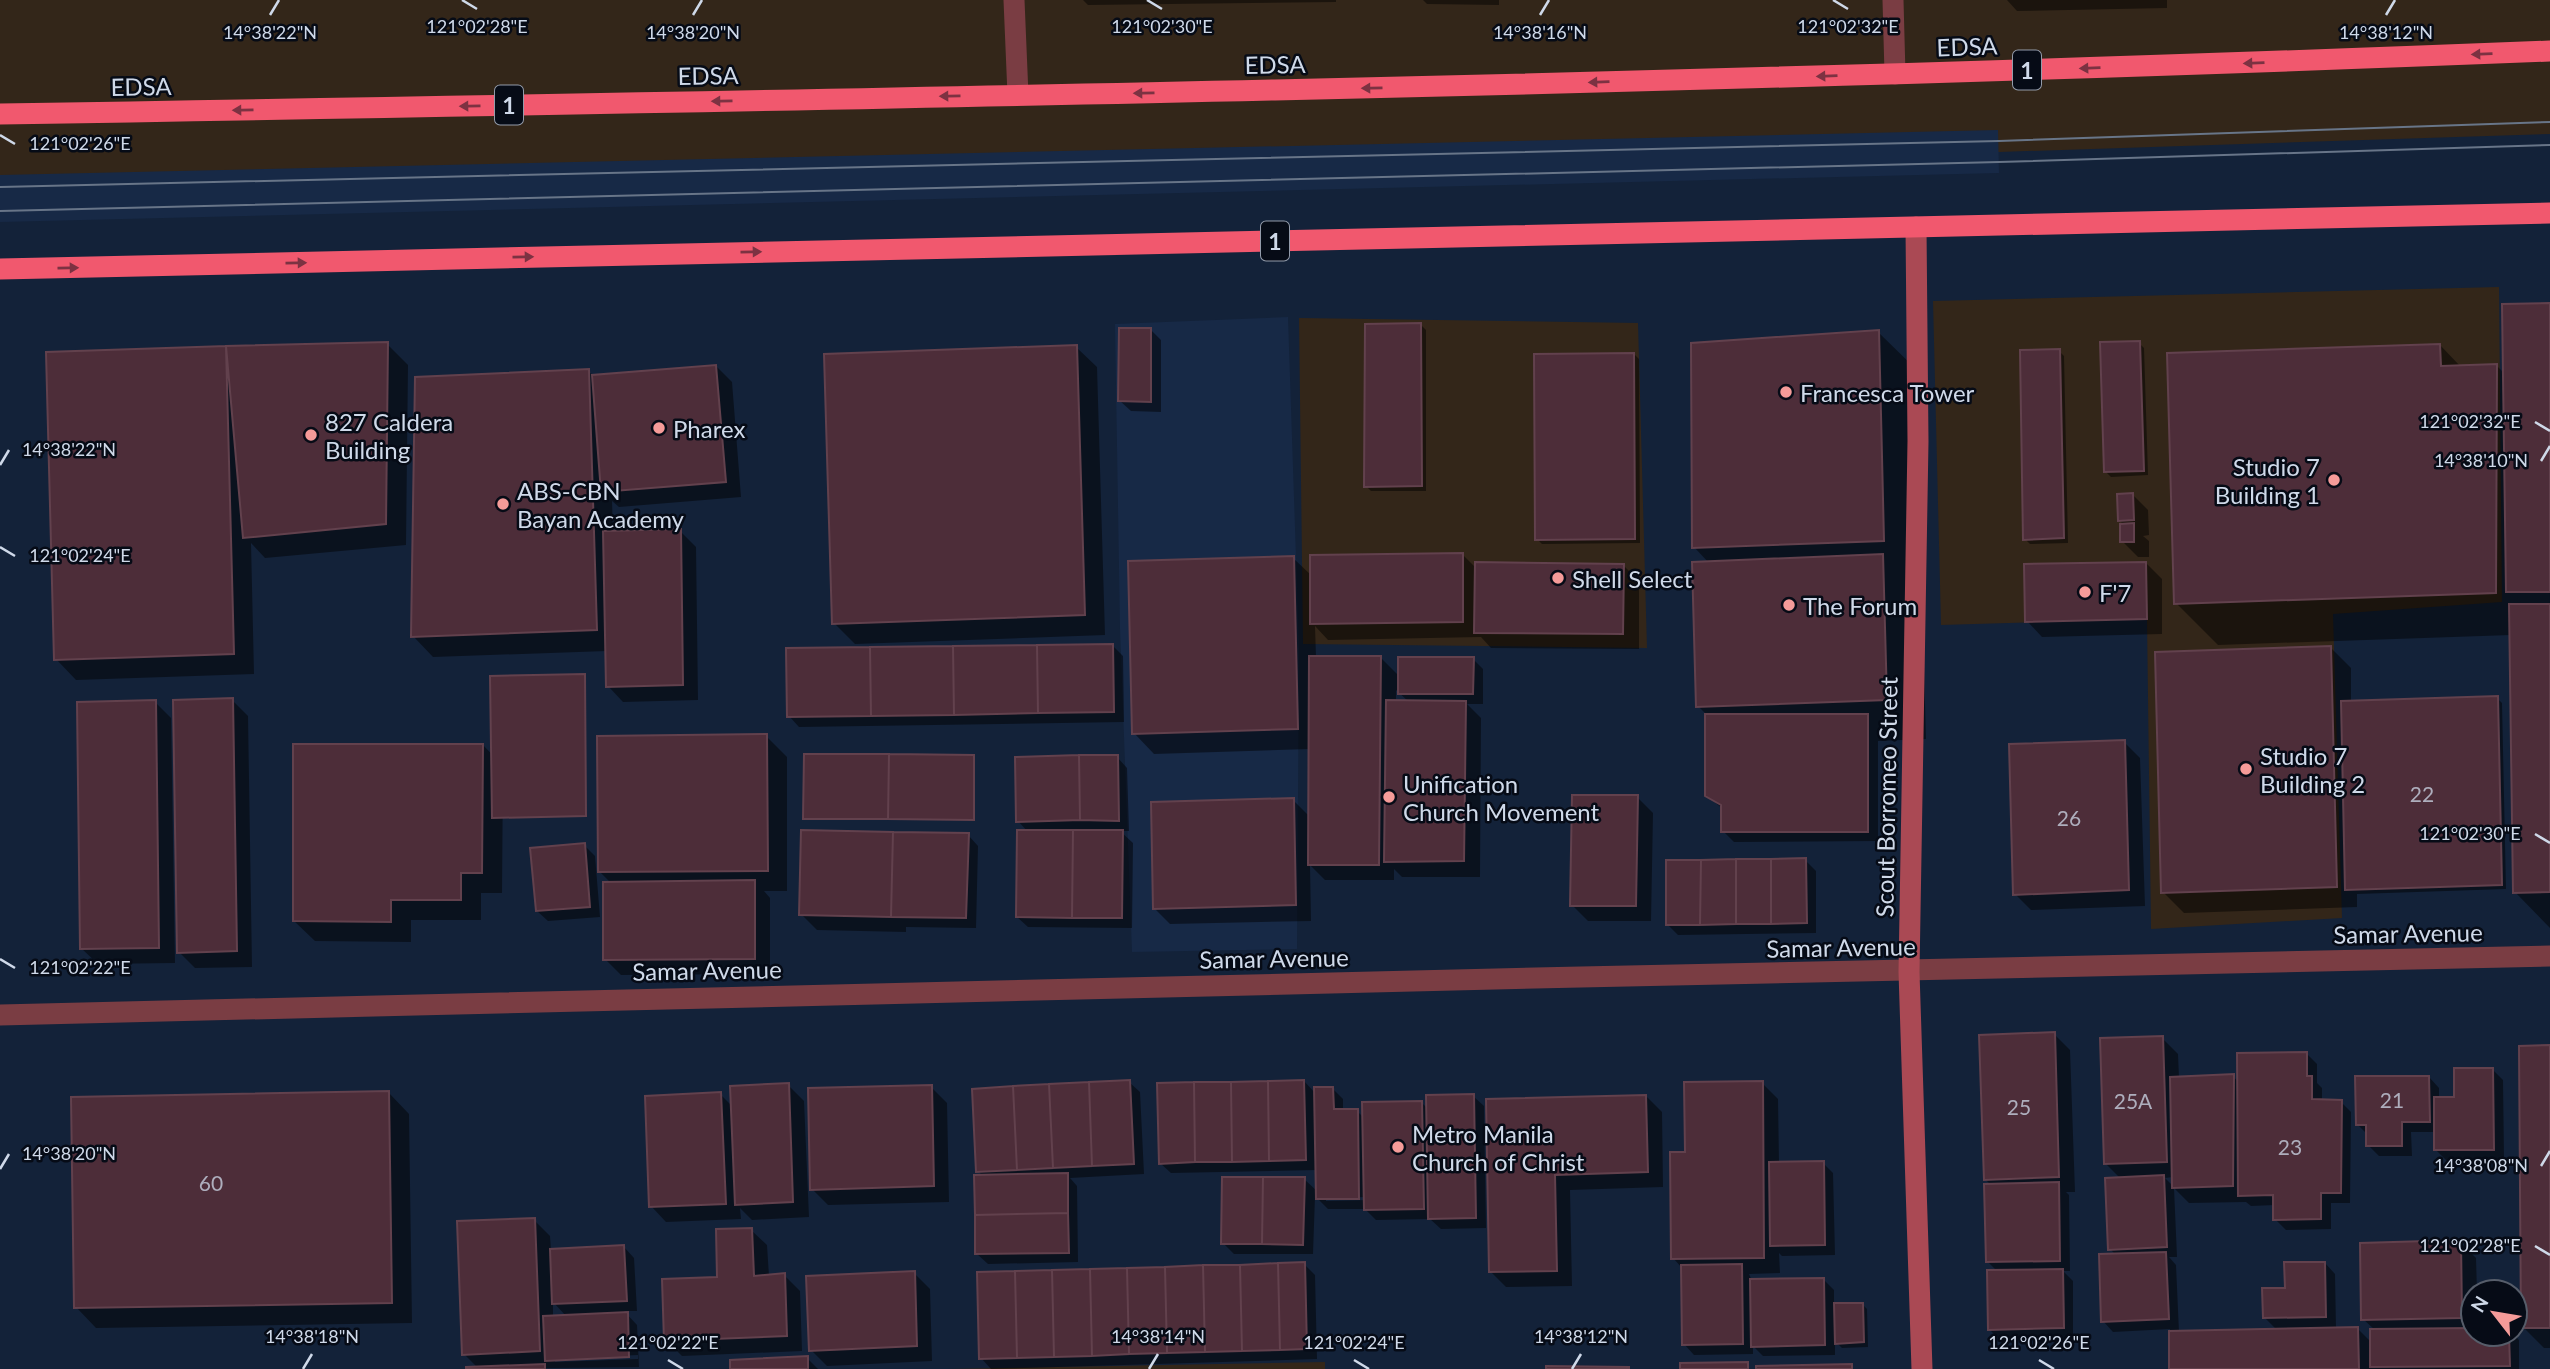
<svg xmlns="http://www.w3.org/2000/svg" width="2550" height="1369" font-family="Lato,sans-serif">
	<style>
		.commercial { fill: #332619 }
		.built { fill: #172946 }
		.shadow { fill: #0007; fill-rule: evenodd }
		.building { fill: #4d2d39; stroke: #62414d; stroke-width: 2 }
		.lines { fill: none; stroke-linecap: round; stroke-linejoin: round }
		.street { stroke: #7a3d43; stroke-width: 21 }
		.secondary { stroke: #aa4954; stroke-width: 21 }
		.highway { stroke: #f1586e; stroke-width: 21 }
		.tram { stroke: #687588; stroke-width: 2 }
		.oneway { fill: #7c3242 }
		.ticks { fill: none; stroke: #cfd9e9; stroke-width: 2.5 }
		.poi-dot { fill: #f59b99; stroke: #060b16; stroke-width: 2.5 }
		.labels { text-anchor: middle; dominant-baseline: central; stroke-width: 5; stroke-linejoin: round; paint-order: stroke }
		.number-label { font-size: 21px; fill: #aeaebd }
		.shield { fill: #060b16; stroke: #939baa; stroke-width: 2 }
		.shield-label { font-size: 23px; font-weight: bold; fill: #cfd9e9 }
		.street-label { font-size: 24px; fill: #cfd9e9; stroke: #060b16 }
		.poi-label { font-size: 24px; fill: #cfd9e9; stroke: #060b16; text-anchor: start }
		.ticks-label { font-size: 18px; text-anchor: middle; fill: #cfd9e9; stroke: #060b16; stroke-width: 5; stroke-linejoin: round; paint-order: stroke }
	</style>
	<rect width="100%" height="100%" fill="#132239"/>
	<path class="commercial" d="M0,0H2550V134L1999,152L0,199Z
		M2499,287L2502,602L2333,614L2342,918L2151,929L2147,619L1941,625L1933,301Z
		M1299,318L1638,323L1647,648L1303,644Z
		M1325,1362V1369H947Z"/>
	<path class="built" d="M1998,130L1999,173L0,222V175Z
		M1288,317L1299,648L1297,949L1132,952L1120,629L1115,324Z"/>
	<path class="shadow" d="M1083,0H1336V2L1088,5Z
		M1423,0H1499V5L1427,4Z
		M2007,0H2167V8L2017,11Z
		M2550,305V928L2515,892L2511,635L2218,645L2176,603L2440,345L2461,367L2496,365L2505,374Z
		M1421,325L1426,330V491H1371L1366,486Z
		M1151,330L1161,340V412L1131,411L1120,401Z
		M1878,332L1920,373L1922,596L1926,739L1878,741V841L1734,842L1723,831V809L1707,796V715L1698,706L1709,563L1694,547Z
		M2139,343L2144,348L2148,475L2111,477L2106,472Z
		M387,344L408,365L406,545L265,558L251,543L254,674L76,680L56,659L48,354Z
		M1076,347L1097,367L1105,635L855,644L834,623Z
		M2059,351L2064,356L2068,543L2030,544L2025,539Z
		M1634,354L1639,359L1640,543L1542,544L1537,539Z
		M716,366L732,382L741,497L619,507L612,501L613,533L680,531L696,547L698,700L623,702L608,686L607,651L433,657L413,636L588,371L594,376Z
		M2132,494L2148,510L2149,535L2143,536L2149,541V557H2138L2122,541L2125,526L2119,520Z
		M1462,554L1477,569L1623,565L1639,581V649L1491,648L1481,637L1328,640L1315,626L1316,657L1381,658L1400,677L1473,659L1483,669V704H1467L1481,718L1480,877H1402L1394,869V880H1325L1310,865L1311,921L1170,924L1154,908L1293,800L1310,817V749L1154,754L1134,733L1293,558L1312,576ZM1396,690L1409,702H1396Z
		M2146,563L2162,579V634L2042,637L2027,621Z
		M1112,645L1123,656L1124,722L799,727L789,716Z
		M2330,647L2351,668V702L2497,698L2502,703L2506,889L2357,894V907L2184,913L2163,892Z
		M232,700L248,716L252,967L195,968L179,952Z
		M155,702L171,718L175,963L98,964L82,949Z
		M766,736L787,757V891H764L770,898V974L621,975L605,959L611,883L600,872Z
		M2124,742L2140,758L2145,906L2031,910L2015,894Z
		M483,745L503,766L502,893H481V920H411V942L315,941L294,921Z
		M1117,757L1127,768L1129,831H1120L1133,843L1132,928L1028,927L1017,917L1028,832L1018,821Z
		M1637,797L1653,813L1651,921H1588L1572,905Z
		M968,835L978,846L976,928L906,927V932L817,930L801,914Z
		M584,845L595,856L600,917L548,921L537,911Z
		M1805,860L1816,871V933L1678,935L1668,925Z
		M2054,1034L2070,1050L2075,1192H2066L2069,1195L2070,1271H2063L2073,1281V1338L2000,1340L1989,1329L1998,1272L1988,1262L1991,1185L1985,1179Z
		M2162,1038L2178,1054L2179,1078L2233,1076L2239,1083L2307,1054L2317,1064V1083L2322,1088V1101L2341,1102L2351,1112L2350,1203H2331V1229L2286,1230L2275,1219V1205L2251,1206L2246,1202L2189,1203L2174,1188L2177,1257H2169L2176,1265L2179,1332L2277,1330L2265,1318L2286,1289L2325,1263L2335,1274L2336,1329H2358L2372,1343L2375,1330L2363,1319L2460,1242L2476,1258L2477,1292H2473V1334H2513L2519,1340V1369H2171L2170,1329L2113,1332L2103,1321L2117,1256L2110,1249L2121,1179L2105,1163ZM2173,1177V1186L2165,1178Z
		M2550,1047V1348H2544L2523,1327Z
		M2493,1070L2503,1080L2504,1160H2446L2436,1150V1132H2411L2412,1156H2379L2368,1145V1135L2357,1124L2429,1077L2439,1088V1099L2456,1098Z
		M1304,1081L1316,1094L1332,1088L1343,1099V1111H1357L1364,1118L1422,1103L1428,1109L1473,1096L1484,1106L1486,1228L1441,1229L1430,1219L1376,1220L1365,1209H1328L1315,1196L1313,1254H1234L1223,1243L1304,1179L1318,1192L1317,1170L1171,1173L1160,1163ZM1368,1197V1200L1326,1201V1198Z
		M1129,1082L1140,1092L1144,1174L1070,1178L1077,1186L1078,1262L988,1264L977,1254L984,1177L978,1171Z
		M1762,1083L1778,1099L1779,1164L1823,1163L1833,1173L1835,1255L1782,1256L1779,1253L1780,1273L1749,1274L1752,1281L1823,1279L1834,1290V1305H1863L1867,1309L1868,1347L1842,1348L1835,1341V1355L1763,1356L1753,1346V1354L1694,1355L1684,1344L1683,1269L1673,1258L1687,1154Z
		M788,1085L804,1101L809,1217L752,1220L740,1208L741,1219L666,1222L651,1206L720,1094L733,1107Z
		M931,1087L947,1103L949,1202L828,1205L812,1189Z
		M389,1093L409,1114L412,1323L96,1328L76,1307Z
		M1646,1096L1662,1112L1663,1187L1570,1190L1572,1286L1506,1287L1490,1271L1488,1101Z
		M534,1220L550,1236L551,1250L624,1247L634,1258L637,1311H624L637,1325L639,1367L468,1369L478,1368L464,1354ZM553,1302L567,1317L553,1318ZM638,1355V1359L555,1362V1359Z
		M751,1230L767,1245L769,1276L784,1275L800,1291L802,1351L682,1356L666,1340L719,1278Z
		M1304,1264L1315,1275L1317,1359L991,1369L981,1358Z
		M914,1273L930,1289L932,1361L827,1366L811,1350Z
		M807,1358L818,1369H732Z"/>
	<path class="building" d="M2550,303V592H2506L2502,304Z
		M1421,323L1422,486L1364,487L1365,324Z
		M1119,328H1151V402L1118,401Z
		M1879,330L1884,541L1692,548L1691,343Z
		M2140,341L2144,471L2104,472L2100,342Z
		M388,342L386,524L243,538L226,346Z
		M2440,344L2441,366L2497,364L2496,593L2174,604L2167,353Z
		M1077,345L1085,615L832,624L824,354Z
		M226,346L234,654L54,660L46,352Z
		M2060,349L2064,538L2023,540L2020,350Z
		M1634,353L1635,539L1535,540L1534,354Z
		M716,365L726,482L601,492L592,375Z
		M589,369L597,630L411,637L415,377Z
		M2133,493L2134,520L2118,521L2117,494Z
		M2134,523V542H2120V524Z
		M681,529L683,685L606,687L603,531Z
		M1463,553V622L1310,624V555Z
		M1883,554L1887,700L1696,707L1692,562Z
		M1294,556L1298,729L1132,734L1128,561Z
		M1475,562L1624,564L1623,634L1474,633Z
		M2146,562L2147,619L2025,622L2024,564Z
		M2509,604H2550V892L2513,893Z
		M1113,644L1114,712L1038,713L1037,645Z
		M1037,645L1038,713L954,715L953,646Z
		M953,646L954,715L871,716L870,647Z
		M2331,646L2337,887L2161,893L2155,652Z
		M870,647L871,716L787,717L786,648Z
		M1309,656H1381L1379,865H1308Z
		M1398,657H1474L1473,694H1398Z
		M585,674L586,816L492,818L490,676Z
		M2498,696L2502,885L2345,890L2341,701Z
		M233,698L237,951L177,953L173,700Z
		M156,700L159,948L80,949L77,702Z
		M1386,700L1466,701L1464,861L1384,862Z
		M1705,714H1868V832H1721V805L1705,796Z
		M767,734L768,871L598,872L597,736Z
		M2125,740L2129,890L2013,895L2009,744Z
		M293,744H483L482,873H461V900H391V922L293,921Z
		M804,754H889L888,819H803Z
		M889,754L974,755V820L888,819Z
		M1079,755H1118L1119,821L1080,820Z
		M1079,755L1080,820L1016,822L1015,757Z
		M1572,795H1638L1636,906H1570Z
		M1294,798L1296,905L1153,909L1151,802Z
		M801,830L893,832L891,917L799,915Z
		M1017,830H1073L1072,918L1016,917Z
		M1073,830H1123L1122,918H1072Z
		M893,832L969,833L966,918L891,917Z
		M585,843L590,907L536,911L530,848Z
		M1806,858L1807,923L1771,924V859Z
		M1736,859H1771V924H1736Z
		M1736,859V924L1700,925L1701,860Z
		M1666,860H1701L1700,925H1666Z
		M755,880V959L603,960V882Z
		M2055,1032L2059,1177L1984,1180L1979,1035Z
		M2163,1036L2167,1162L2104,1164L2100,1038Z
		M2550,1045V1328H2521L2519,1046Z
		M2307,1052V1076H2312V1099L2342,1100L2341,1193H2321V1219L2273,1220V1195L2238,1196L2237,1053Z
		M2454,1068H2493L2494,1150H2434V1097H2454Z
		M2234,1074L2233,1186L2172,1188L2170,1077Z
		M2355,1076H2429L2430,1122H2402V1146H2366V1125H2356Z
		M1130,1080L1134,1164L1092,1166L1089,1082Z
		M1304,1080L1306,1160L1269,1161L1268,1081Z
		M1268,1081L1269,1161L1232,1162L1231,1082Z
		M1763,1081L1764,1258L1671,1259L1670,1152H1685L1684,1082Z
		M1089,1082L1092,1166L1053,1168L1049,1084Z
		M1194,1082H1231L1232,1162H1195Z
		M1194,1082L1195,1162L1159,1164L1157,1083Z
		M789,1083L793,1202L735,1205L730,1086Z
		M1049,1084L1053,1168L1017,1170L1013,1086Z
		M932,1085L934,1186L810,1190L808,1088Z
		M1013,1086L1017,1170L976,1172L972,1089Z
		M1314,1087H1333L1334,1109H1358L1359,1199H1316Z
		M389,1091L392,1303L74,1308L71,1097Z
		M721,1092L726,1204L649,1207L645,1096Z
		M1474,1094L1476,1218L1428,1219L1426,1095Z
		M1646,1095L1648,1172L1555,1175L1557,1271L1489,1272L1486,1099Z
		M1422,1101L1424,1209L1364,1210L1362,1102Z
		M1824,1161L1825,1245L1770,1246L1769,1162Z
		M1068,1173V1213L975,1215L974,1175Z
		M2164,1175L2167,1247L2108,1250L2105,1178Z
		M1222,1177H1263L1262,1244H1221Z
		M1263,1177H1305L1303,1245L1262,1244Z
		M2059,1182L2060,1261L1986,1262L1984,1184Z
		M1068,1213L1069,1253L975,1254V1215Z
		M535,1218L540,1351L462,1355L457,1221Z
		M752,1228L754,1276L785,1273L787,1336L664,1341L662,1279L717,1277L716,1229Z
		M2461,1240L2462,1318L2361,1320L2360,1243Z
		M624,1245L627,1301L552,1304L550,1249Z
		M2166,1252L2169,1319L2101,1322L2099,1254Z
		M1305,1262L1307,1349L1280,1350L1278,1263Z
		M2284,1262H2325L2326,1317L2263,1318L2262,1288H2285Z
		M1278,1263L1280,1350L1242,1351L1240,1265Z
		M1742,1264L1743,1344L1682,1345L1681,1265Z
		M1203,1265L1205,1352L1167,1353L1165,1267Z
		M1203,1265H1240L1242,1351L1205,1352Z
		M1165,1267L1167,1353L1129,1354L1127,1268Z
		M1127,1268L1129,1354L1092,1356L1090,1269Z
		M1090,1269L1092,1356L1054,1357L1052,1270Z
		M2063,1269L2064,1328L1988,1330L1987,1270Z
		M1052,1270L1054,1357L1017,1358L1015,1271Z
		M915,1271L917,1346L809,1351L806,1276Z
		M1015,1271L1017,1358L979,1359L977,1272Z
		M1824,1278L1825,1345L1751,1347L1750,1279Z
		M1834,1303H1863L1864,1342L1835,1344Z
		M628,1312L629,1357L545,1361L543,1316Z
		M2358,1327L2359,1369H2169V1331Z
		M2473,1328V1334H2509L2510,1366L2370,1367V1329Z
		M808,1356V1369H730V1360Z
		M1748,1362V1369H1680V1363Z
		M545,1364V1369H466V1367Z
		M1852,1364V1369H1756V1366Z
		M1546,1366L1629,1367V1369H1546Z"/>
	<g class="lines">
		<path class="street" d="M1014,0L1018,95
			M1893,0L1895,74
			M0,1015C850,988 1700,977 2550,956"/>
		<path class="secondary" d="M1916,227L1918,441L1909,972L1922,1369"/>
		<path class="highway" d="M0,114C850,100 1700,85 2550,51
			M0,269L2550,213"/>
		<path class="tram" d="M0,187L1999,141L2550,122
			M0,211L1999,162L2550,145"/>
	</g>
	<defs><path id="oneway-solid" d="M-6-.8H1V-3.2L6.5 0L1 3.2V.8H-6Z" transform="scale(1.75)"/></defs>
	<g class="oneway">
		<use href="#oneway-solid" transform="translate(2482 54) rotate(178)"/>
		<use href="#oneway-solid" transform="translate(2254 63) rotate(178)"/>
		<use href="#oneway-solid" transform="translate(2090 68) rotate(178)"/>
		<use href="#oneway-solid" transform="translate(1827 76) rotate(178)"/>
		<use href="#oneway-solid" transform="translate(1599 82) rotate(178)"/>
		<use href="#oneway-solid" transform="translate(1372 88) rotate(179)"/>
		<use href="#oneway-solid" transform="translate(1144 93) rotate(179)"/>
		<use href="#oneway-solid" transform="translate(950 96) rotate(179)"/>
		<use href="#oneway-solid" transform="translate(722 101) rotate(179)"/>
		<use href="#oneway-solid" transform="translate(470 106) rotate(179)"/>
		<use href="#oneway-solid" transform="translate(243 110) rotate(179)"/>
		<use href="#oneway-solid" transform="translate(751 252) rotate(-1)"/>
		<use href="#oneway-solid" transform="translate(523 257) rotate(-1)"/>
		<use href="#oneway-solid" transform="translate(296 263) rotate(-1)"/>
		<use href="#oneway-solid" transform="translate(68 268) rotate(-1)"/>
	</g>
	<path class="ticks" d="M462,0L477,9M1147,0L1162,9M1833,0L1848,9M270,15L279,0M693,15L702,0M1540,15L1549,0M2386,15L2395,0M0,135L15,144M2535,422L2550,431M2541,461L2550,446M0,465L9,450M0,547L15,556M2535,834L2550,843M0,959L15,968M2541,1166L2550,1151M0,1169L9,1154M2535,1246L2550,1255M668,1360L683,1369M1354,1360L1369,1369M2039,1360L2054,1369M303,1369L312,1354M1149,1369L1158,1354M1572,1369L1581,1354"/>
	<g class="poi-dot">
		<circle cx="1786" cy="392" r="7"/>
		<circle cx="659" cy="428" r="7"/>
		<circle cx="311" cy="435" r="7"/>
		<circle cx="2334" cy="480" r="7"/>
		<circle cx="503" cy="504" r="7"/>
		<circle cx="1558" cy="578" r="7"/>
		<circle cx="2085" cy="592" r="7"/>
		<circle cx="1789" cy="605" r="7"/>
		<circle cx="2246" cy="769" r="7"/>
		<circle cx="1389" cy="797" r="7"/>
		<circle cx="1398" cy="1147" r="7"/>
	</g>
	<g class="labels">
		<g class="number-label">
			<text x="2422" y="793">22</text>
			<text x="2069" y="817">26</text>
			<text x="2392" y="1099">21</text>
			<text x="2133" y="1100">25A</text>
			<text x="2019" y="1106">25</text>
			<text x="2290" y="1146">23</text>
			<text x="211" y="1182">60</text>
		</g>
		<g class="shield">
			<rect x="2013" y="50.5" width="28" height="39" rx="5"/>
			<rect x="495" y="85.5" width="28" height="39" rx="5"/>
			<rect x="1261" y="221.5" width="28" height="39" rx="5"/>
		</g>
		<g class="shield-label">
			<text x="2027" y="70">1</text>
			<text x="509" y="105">1</text>
			<text x="1275" y="241">1</text>
		</g>
		<g class="street-label">
			<text transform="translate(1967 46) rotate(-2)">EDSA</text>
			<text transform="translate(1275 64) rotate(-1)">EDSA</text>
			<text transform="translate(708 75) rotate(-1)">EDSA</text>
			<text transform="translate(141 86) rotate(-1)">EDSA</text>
			<text transform="translate(1886 797) rotate(-89)">Scout Borromeo Street</text>
			<text transform="translate(2408 933) rotate(-1)">Samar Avenue</text>
			<text transform="translate(1841 947) rotate(-1)">Samar Avenue</text>
			<text transform="translate(1274 958) rotate(-1)">Samar Avenue</text>
			<text transform="translate(707 970) rotate(-1)">Samar Avenue</text>
		</g>
		<g class="poi-label">
			<text x="1800" y="392">Francesca Tower</text>
			<text x="325" y="421">827 Caldera<tspan x="325" dy="28">Building</tspan></text>
			<text x="673" y="428">Pharex</text>
			<text x="2320" y="466" text-anchor="end">Studio 7<tspan x="2320" dy="28">Building 1</tspan></text>
			<text x="517" y="490">ABS-CBN<tspan x="517" dy="28">Bayan Academy</tspan></text>
			<text x="1572" y="578">Shell Select</text>
			<text x="2099" y="592">F'7</text>
			<text x="1803" y="605">The Forum</text>
			<text x="2260" y="755">Studio 7<tspan x="2260" dy="28">Building 2</tspan></text>
			<text x="1403" y="783">Unification<tspan x="1403" dy="28">Church Movement</tspan></text>
			<text x="1412" y="1133">Metro Manila<tspan x="1412" dy="28">Church of Christ</tspan></text>
		</g>
	</g>
	<g class="ticks-label">
		<text x="477" y="33">121°02'28"E</text>
		<text x="1162" y="33">121°02'30"E</text>
		<text x="1848" y="33">121°02'32"E</text>
		<text x="1540" y="39">14°38'16"N</text>
		<text x="270" y="39">14°38'22"N</text>
		<text x="693" y="39">14°38'20"N</text>
		<text x="2386" y="39">14°38'12"N</text>
		<text x="80" y="150">121°02'26"E</text>
		<text x="2470" y="428">121°02'32"E</text>
		<text x="69" y="456">14°38'22"N</text>
		<text x="2481" y="467">14°38'10"N</text>
		<text x="80" y="562">121°02'24"E</text>
		<text x="2470" y="840">121°02'30"E</text>
		<text x="80" y="974">121°02'22"E</text>
		<text x="69" y="1160">14°38'20"N</text>
		<text x="2481" y="1172">14°38'08"N</text>
		<text x="2470" y="1252">121°02'28"E</text>
		<text x="312" y="1343">14°38'18"N</text>
		<text x="1158" y="1343">14°38'14"N</text>
		<text x="1581" y="1343">14°38'12"N</text>
		<text x="668" y="1349">121°02'22"E</text>
		<text x="1354" y="1349">121°02'24"E</text>
		<text x="2039" y="1349">121°02'26"E</text>
	</g>
	<g transform="translate(2494 1313) rotate(301)"><circle r="33" fill="#060b16" stroke="#565d6a" stroke-width="2"/>
	<path d="M0-5L12 26L0 18L-12 26Z" fill="#f59b99"/>
	<text y="-10" font-size="19" font-weight="bold" text-anchor="middle" fill="#cfd9e9">N</text>
	</g>
</svg>
